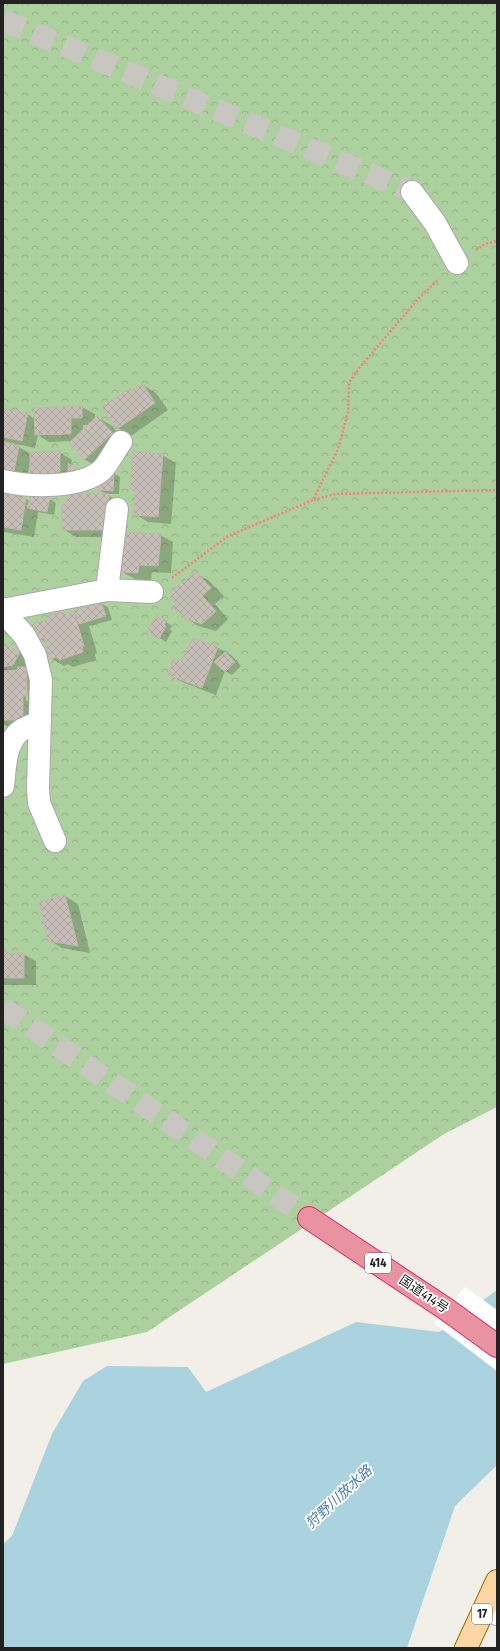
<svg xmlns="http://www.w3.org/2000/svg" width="500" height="1651" font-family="'Fira Sans Condensed','Noto Sans JP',sans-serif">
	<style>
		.forest { fill: url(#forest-crowns) }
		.water { fill: #aad3df }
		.pier { fill: #fff }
		.shadow { fill: #0003; fill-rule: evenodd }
		.building { fill: url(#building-cross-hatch); stroke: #c4b6ab }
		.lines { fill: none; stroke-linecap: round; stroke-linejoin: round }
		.minor-tunnel { stroke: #c8c6c1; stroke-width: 22; stroke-dasharray: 22 11; stroke-linecap: butt }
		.highway-tunnel { stroke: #c8c6c1; stroke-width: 22; stroke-dasharray: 22 11; stroke-linecap: butt }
		.minor-casing { stroke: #a9a9a9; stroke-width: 24 }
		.major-casing { stroke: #a06b00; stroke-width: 24 }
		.highway-casing { stroke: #dc2a67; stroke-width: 24 }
		.path { stroke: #fa8072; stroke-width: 2.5; stroke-dasharray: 2 2; stroke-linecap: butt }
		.minor { stroke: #fff; stroke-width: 22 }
		.major { stroke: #fcd6a4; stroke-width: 22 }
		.highway { stroke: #e892a2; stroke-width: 22 }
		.labels { text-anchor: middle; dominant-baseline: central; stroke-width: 3.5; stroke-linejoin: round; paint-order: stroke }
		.shield { fill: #fff; stroke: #646464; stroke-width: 1 }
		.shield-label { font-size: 12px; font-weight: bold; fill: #222 }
		.street-label { font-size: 13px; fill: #222; stroke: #fff }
		.water-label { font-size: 14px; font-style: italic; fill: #4a7aab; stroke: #fff }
	</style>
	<defs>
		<pattern id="forest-crowns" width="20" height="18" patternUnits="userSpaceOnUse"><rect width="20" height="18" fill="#add19e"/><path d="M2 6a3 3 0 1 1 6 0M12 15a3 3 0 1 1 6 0" fill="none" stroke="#95b388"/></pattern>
		<pattern id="building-cross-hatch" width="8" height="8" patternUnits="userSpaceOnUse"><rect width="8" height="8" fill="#c7bfb8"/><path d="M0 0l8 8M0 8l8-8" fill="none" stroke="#aba49e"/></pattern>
	</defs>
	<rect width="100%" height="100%" fill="#f2efe9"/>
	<path class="forest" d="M3,3H497V1107L444,1134L147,1332L3,1364Z"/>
	<path class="water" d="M497,1290V1465L455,1506L407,1648H3V1544L12,1536L52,1434L83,1381L107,1366L188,1367L206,1392L356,1322L439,1332Z"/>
	<path class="pier" d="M465,1287L497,1310V1371L434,1323Z"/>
	<path class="shadow" d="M143,385L156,393L168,410L131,436L118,428L130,389L134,391Z
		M82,407L95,414V420L98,418L111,425L125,441L97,467L84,459L72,441L49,442L38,435L35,448L3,441V409L27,414L35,419ZM83,425H89L83,431Z
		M3,443L19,447L31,454L59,452L72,460L68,485L30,462L26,483L3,478Z
		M162,455L176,463L171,524L148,522L135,514L136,492L131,489Z
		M113,473L120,477L119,494H106L122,503L121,537H76L63,529L108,495L99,490Z
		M3,494L19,495L30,501L49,499L56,503L54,515L38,512L34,537L4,532L3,537Z
		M160,535L173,542L171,573L152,572L151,580L135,579L122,572Z
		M196,573L209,581L224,596L215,604L228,619L216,631L201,627L187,619Z
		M101,603L108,607L112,620L89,626L97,653L95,654L96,660L73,667L68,664L64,666L51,658L46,642L40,639L49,621L48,616L62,613L67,615L74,613L77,615Z
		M157,616L172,626L170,629L172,631L166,642L148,631Z
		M194,639L218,648L231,655L241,666L232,675L225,671L216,695L182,682L169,674L183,662Z
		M3,644L33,660L39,676L35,727H8L3,724ZM25,678H27L28,701H26Z
		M65,896L78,904L90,953L62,948L49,940Z
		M3,950L11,954H23L36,961V985H3Z"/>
	<path class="building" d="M143,384L155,403L117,429L102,407L130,388L132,391Z
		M82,406V418H71V434L35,435L34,408Z
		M3,408L28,413L22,441L3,437Z
		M97,416L113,433L84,460L69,443Z
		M3,442L19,446L13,476L3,474Z
		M60,451V472H56V478L30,475V452Z
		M133,451L163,454L158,517L134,515L135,490L130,489Z
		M68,463L80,471L68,474Z
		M114,472L113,491L98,490V481Z
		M4,490L19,494L18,497L26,498L21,530L3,527Z
		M67,493L109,494L108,530H62V504H67Z
		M31,494L50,498L47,512L27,508Z
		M123,532L161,534L158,566L139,565L138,573L121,572Z
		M196,572L211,588L202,596L216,611L202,624L187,619L174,608L176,604L170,597L172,595L170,592Z
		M101,602L106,616L79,624L74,610Z
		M62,612L63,615L74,612L84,646L82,647L83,652L59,660L57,657L50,659L44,638L39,640L34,623L48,620L46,616Z
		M157,615L167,621L164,625L166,627L159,639L147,631Z
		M193,638L218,647L202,688L168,675L174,659L182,661Z
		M3,643L20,652L13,665L3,667Z
		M225,652L235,662L225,672L214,662Z
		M18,667H26L27,696H23V720H3V671L17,670Z
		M65,895L78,946L48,941L39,902Z
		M3,949H5L6,953H24V978H3Z"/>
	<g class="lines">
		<path class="minor-tunnel" d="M3,20L412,192"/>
		<path class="highway-tunnel" d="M3,1008L309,1218"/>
		<defs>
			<path id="minor" d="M412,192L435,223L457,263
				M3,481C30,487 80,489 102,470C108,464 115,450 121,442
				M107,590L117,509
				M3,610L107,590L152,592
				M3,612L24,635L35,655L41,680L38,788L39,803L55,841
				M3,786C5,768 5,744 19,732C25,727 33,725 40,722
				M484,1610L497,1614"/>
			<path id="major" d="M466,1648L497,1581"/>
			<path id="highway" d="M309,1218L446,1309L497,1346"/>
		</defs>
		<use href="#minor" class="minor-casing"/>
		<use href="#major" class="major-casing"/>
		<use href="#highway" class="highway-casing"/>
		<path class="path" d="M476,250L485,244L497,241
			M314,500L335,494L497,490
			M172,578L228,536L313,500L338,449L348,412L349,383L359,368L420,297L439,279"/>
		<use href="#minor" class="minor"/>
		<use href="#major" class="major"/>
		<use href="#highway" class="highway"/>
	</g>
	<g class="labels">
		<g class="shield">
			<rect x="365" y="1253" width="26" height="20" rx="3"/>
			<rect x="472" y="1604" width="20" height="20" rx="3"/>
		</g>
		<g class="shield-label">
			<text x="378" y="1263">414</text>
			<text x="482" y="1614">17</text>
		</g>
		<g class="street-label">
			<text transform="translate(424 1294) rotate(34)">国道414号</text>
		</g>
		<g class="water-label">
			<text transform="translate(339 1497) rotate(-43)">狩野川放水路</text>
		</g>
	</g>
	<rect width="500" height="1651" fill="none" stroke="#222222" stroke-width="8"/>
</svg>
